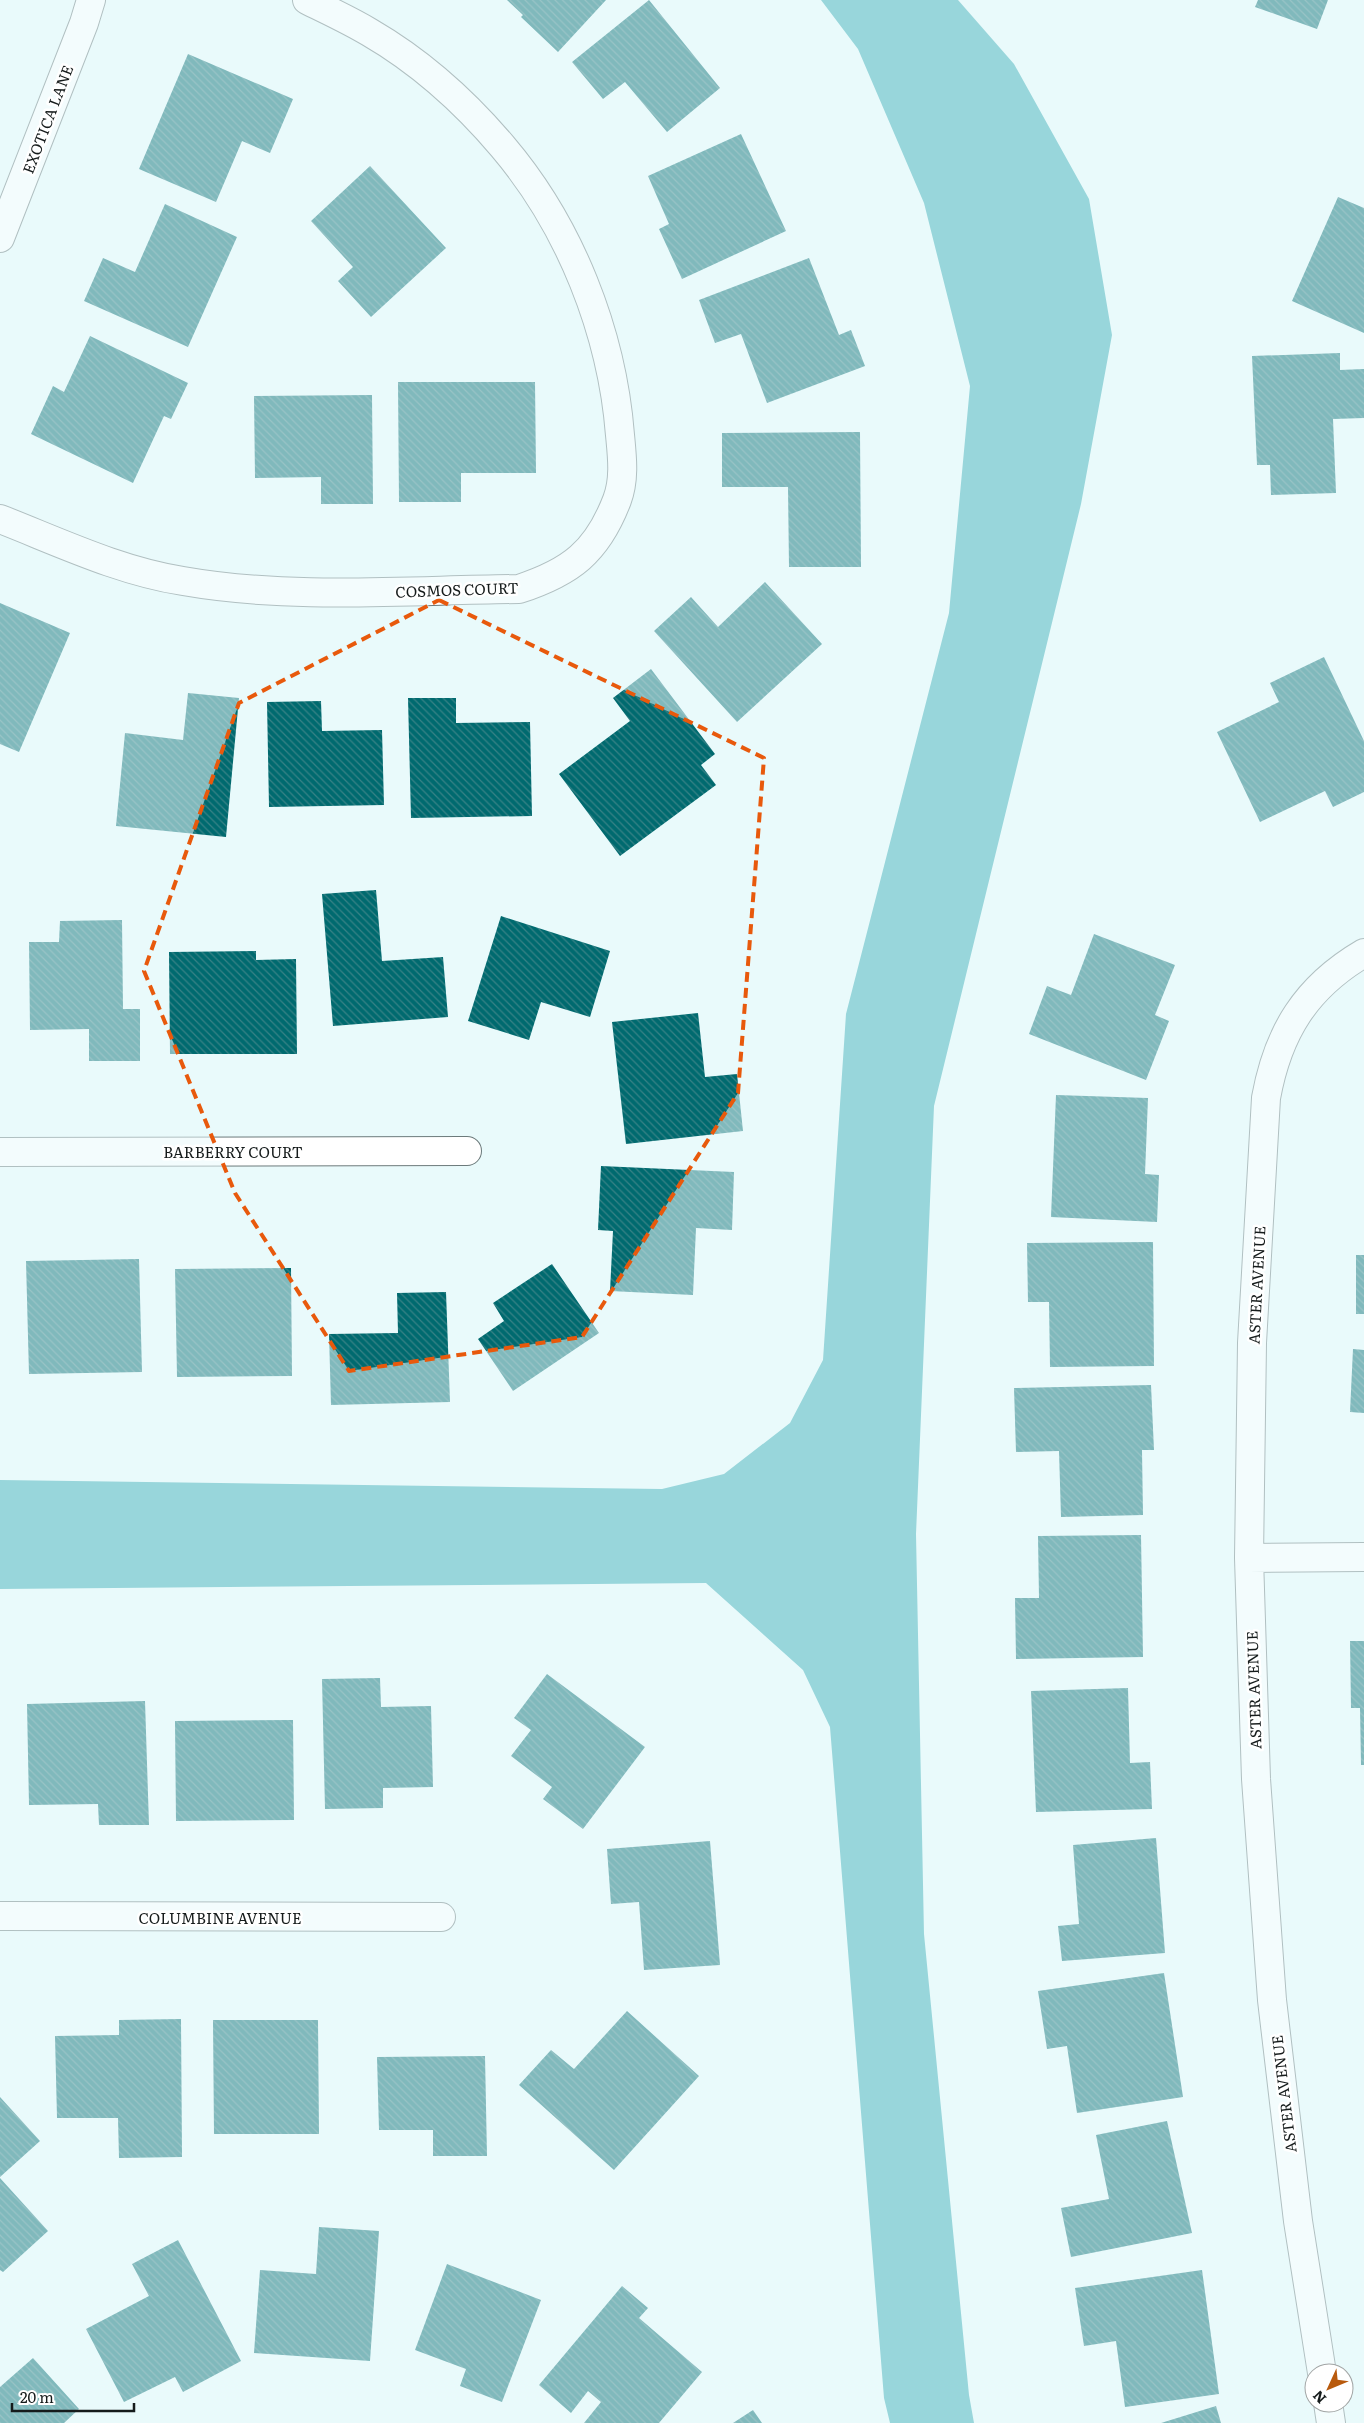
<svg xmlns="http://www.w3.org/2000/svg" width="1364" height="2423" font-family="Literata,serif">
	<style>
		.water { fill: #37abb3 }
		.building { fill: url(#building-back-hatch) }
		.lines { fill: none; stroke-linecap: round; stroke-linejoin: round }
		.street-casing { stroke: #6c7a7b; stroke-width: 30 }
		.street { stroke: #fff; stroke-width: 28 }
		.marked { fill: none; stroke: #e8590c; stroke-width: 4; stroke-dasharray: 10 6; stroke-linejoin: round }
		.labels { text-anchor: middle; dominant-baseline: central; stroke-width: 5; stroke-linejoin: round; paint-order: stroke }
		.street-label { font-size: 15px; fill: #151b1b; stroke: #fff }
	</style>
	<defs>
		<pattern id="building-back-hatch" width="6" height="6" patternUnits="userSpaceOnUse" patternTransform="scale(1.25)"><rect width="6" height="6" fill="#006a6f"/><path d="M-1 5l2 2M0 0l6 6M5-1l2 2" fill="none" stroke="#388286"/></pattern>
	</defs>
	<rect width="100%" height="100%" fill="#e9fafb"/>
	<path class="water" d="M821,0H958L1014,64L1089,199L1112,335L1081,504L934,1106L916,1534L924,1934L969,2395L974,2423H890L884,2398L830,1727L803,1670L706,1583L0,1589V1480L662,1489L724,1474L790,1423L823,1360L846,1014L949,613L970,386L924,203L858,49Z"/>
	<path class="building" d="M507,0H606L558,52L521,17L523,15Z
		M649,0L720,88L667,132L625,82L603,99L572,62Z
		M1258,0H1328L1317,29L1255,7Z
		M188,54L293,99L270,153L242,141L216,202L139,169Z
		M741,134L786,231L682,279L659,229L669,224L648,176Z
		M370,166L446,248L371,317L338,281L353,267L311,221Z
		M1338,197L1364,208V333L1292,301Z
		M165,204L237,237L188,347L84,301L103,258L135,272Z
		M809,258L839,335L851,330L865,366L767,403L741,334L715,343L699,300Z
		M90,336L188,383L171,419L164,416L133,483L31,434L53,386L64,392Z
		M1340,353V370L1364,369V418L1333,419L1336,493L1271,495L1270,465H1257L1252,356Z
		M398,382H535L536,473H461V502H399Z
		M372,395L373,504H321V477L255,478L254,396Z
		M860,432L861,567H789L788,487H722V433Z
		M765,582L822,644L737,722L654,631L691,597L718,627Z
		M0,603L70,633L19,752L0,744Z
		M1324,657L1364,741V792L1333,807L1325,791L1260,822L1217,732L1279,702L1270,683Z
		M651,669L715,754L701,765L716,785L620,856L559,774L630,721L613,698Z
		M188,693L239,698L226,837L116,826L125,733L183,740Z
		M408,698H456V723L530,722L532,816L411,818Z
		M321,701L322,731L382,730L384,805L269,807L267,702Z
		M376,890L382,961L443,957L448,1017L333,1026L322,894Z
		M501,916L610,951L590,1017L541,1002L529,1040L468,1021Z
		M122,920L123,1009H140V1061H89V1029L30,1030L29,942H59L60,921Z
		M1094,934L1175,965L1155,1015L1169,1021L1146,1080L1029,1034L1047,986L1071,995Z
		M256,951V960L296,959L297,1054H170L169,952Z
		M698,1013L705,1077L737,1074L743,1131L626,1144L612,1022Z
		M1056,1095L1148,1098L1145,1174L1159,1175L1157,1222L1051,1217Z
		M601,1166L734,1172L732,1230L696,1228L693,1295L610,1291L613,1231L598,1230Z
		M1153,1242L1154,1366L1050,1367L1049,1302H1028L1027,1243Z
		M1356,1255H1364V1314H1356Z
		M139,1259L142,1372L29,1374L26,1261Z
		M552,1264L599,1333L513,1391L478,1339L504,1321L493,1303Z
		M291,1268L292,1376L177,1377L175,1269Z
		M446,1292L450,1402L331,1405L329,1334L398,1333L397,1293Z
		M1353,1349L1364,1350V1413L1350,1412Z
		M1151,1385L1154,1450H1142L1143,1515L1061,1517L1059,1451L1016,1452L1014,1388Z
		M1141,1535L1143,1657L1016,1659L1015,1598H1039L1038,1536Z
		M1350,1641H1364V1765H1361L1360,1708H1351Z
		M547,1674L645,1747L583,1829L543,1799L552,1787L511,1756L531,1730L514,1718Z
		M380,1678L381,1707L431,1706L433,1787L383,1788V1808L325,1809L322,1679Z
		M1128,1688L1130,1763L1150,1762L1152,1809L1036,1812L1031,1691Z
		M145,1701L149,1825H99L98,1804L29,1805L27,1704Z
		M293,1720L294,1820L176,1821L175,1721Z
		M1156,1838L1165,1953L1062,1961L1058,1926L1079,1924L1073,1845Z
		M710,1841L720,1965L644,1970L639,1902L611,1904L607,1849Z
		M1164,1973L1183,2097L1077,2113L1067,2046L1047,2049L1038,1991Z
		M627,2011L699,2076L614,2170L519,2085L551,2050L574,2069Z
		M181,2019L182,2157L119,2158L118,2118H57L55,2036L119,2035V2020Z
		M213,2020H318L319,2134H214Z
		M485,2056L487,2156H433V2130H379L377,2057Z
		M0,2097L40,2141L0,2177Z
		M1167,2121L1192,2233L1071,2257L1061,2208L1109,2199L1096,2135Z
		M0,2178L48,2231L3,2272L0,2270Z
		M319,2227L379,2231L370,2361L254,2353L260,2270L316,2274Z
		M178,2240L241,2361L183,2392L175,2377L124,2402L86,2329L149,2296L132,2264Z
		M447,2264L541,2300L502,2402L460,2386L466,2369L415,2350Z
		M1202,2270L1219,2394L1125,2407L1116,2341L1084,2346L1075,2288Z
		M622,2286L648,2308L639,2318L702,2372L659,2423H584L601,2402L588,2391L571,2413L539,2385Z
		M33,2358L79,2409L64,2423H0V2387Z
		M1216,2406L1221,2423H1161Z
		M753,2410L762,2423H733Z"/>
	<g class="lines">
		<defs>
			<path id="street" d="M0,238L84,23L91,0
				M0,519C59,542 119,571 183,581C291,600 409,590 519,589C571,572 597,552 617,500C625,479 622,456 620,435C612,332 570,226 503,147C465,102 419,61 369,32C349,20 327,10 307,0
				M0,1152L467,1151
				M1249,1558L1364,1557
				M0,1916L441,1917
				M1322,2373L1298,2221L1272,2000L1256,1779L1249,1558L1252,1343L1266,1098C1278,1032 1306,987 1364,953
				M1328,2403L1331,2423"/>
		</defs>
		<use href="#street" class="street-casing"/>
		<use href="#street" class="street"/>
	</g>
	<path d="M0 0H1364V2423H0ZM439,600L764,758L738,1093L582,1337L349,1371L235,1193L144,971L239,703Z" fill="#e9fafb" fill-opacity=".55" fill-rule="evenodd"/>
	<path class="marked" d="M439,600L764,758L738,1093L582,1337L349,1371L235,1193L144,971L239,703Z"/>
	<g class="labels">
		<g class="street-label">
			<text transform="translate(47 119) rotate(-69)">EXOTICA LANE</text>
			<text transform="translate(457 589) rotate(-2)">COSMOS COURT</text>
			<text x="233" y="1151">BARBERRY COURT</text>
			<text transform="translate(1256 1285) rotate(-87)">ASTER AVENUE</text>
			<text transform="translate(1253 1690) rotate(-92)">ASTER AVENUE</text>
			<text x="220" y="1917">COLUMBINE AVENUE</text>
			<text transform="translate(1283 2094) rotate(-97)">ASTER AVENUE</text>
		</g>
	</g>
	<g transform="translate(1329 2388) rotate(226)"><circle r="24" fill="#ffffff" stroke="#a1a4a4"/>
	<path d="M0-4L9 19L0 12L-9 19Z" fill="#b85a0d"/>
	<text y="-8" font-size="14" font-weight="bold" text-anchor="middle" fill="#151b1b">N</text>
	</g>
	<path d="M12 2403v8h122v-8" fill="none" stroke="#151b1b" stroke-width="2.5"/>
	<text x="20" y="2403" font-size="15" fill="#151b1b" stroke="#ffffff" stroke-width="4" paint-order="stroke">20 m</text>
</svg>
